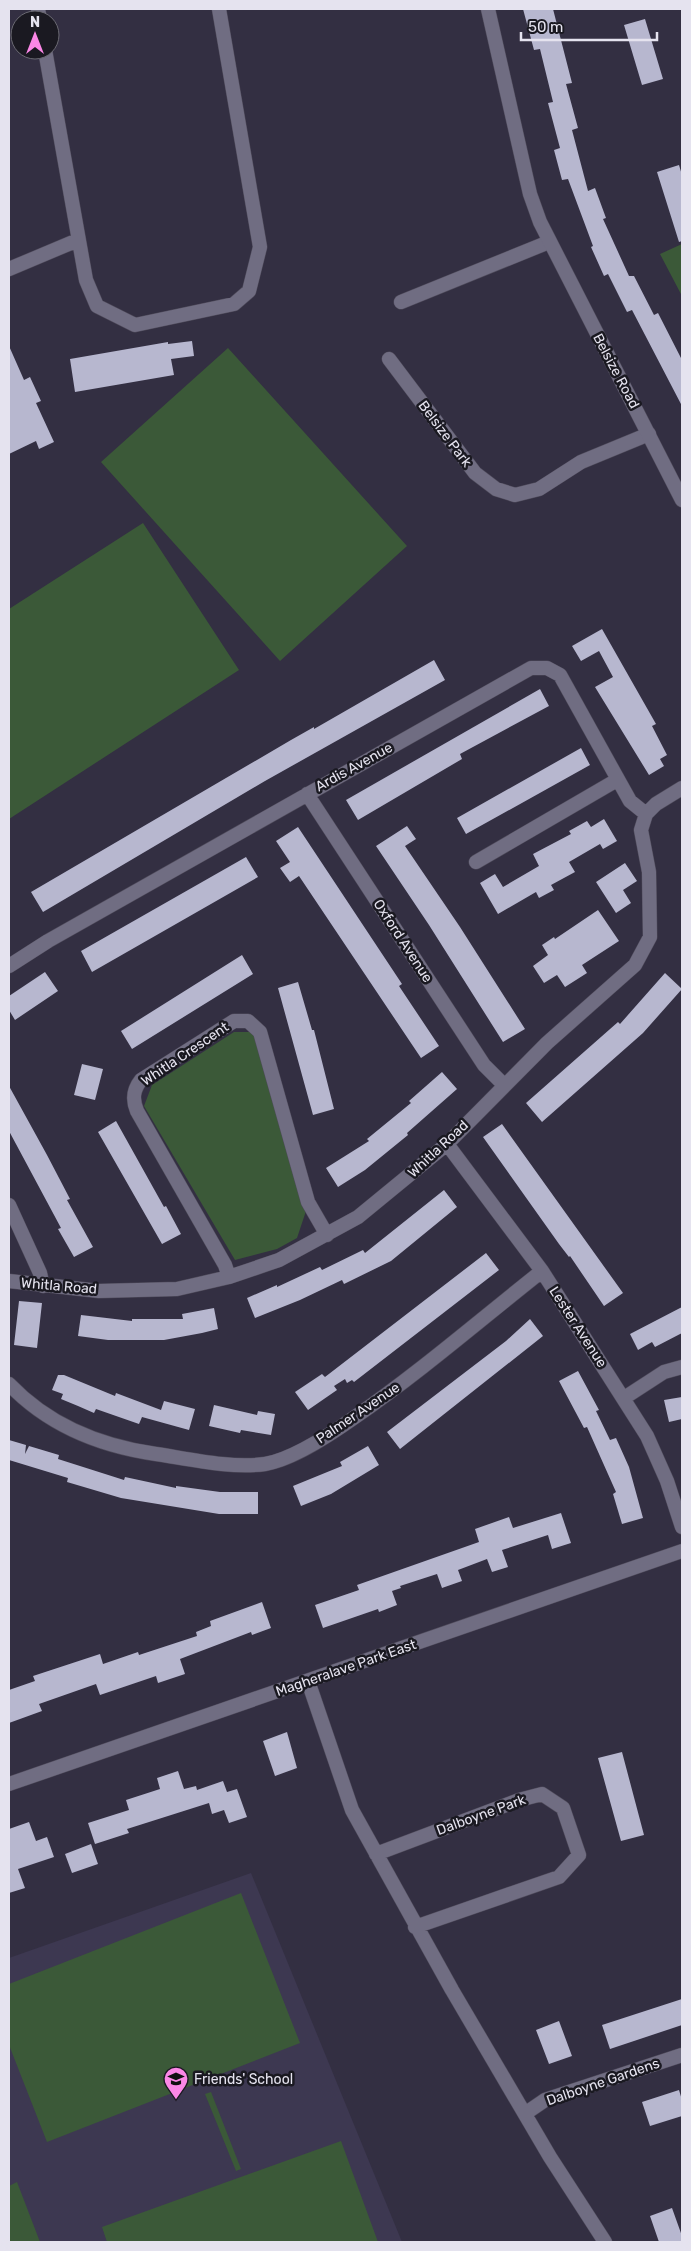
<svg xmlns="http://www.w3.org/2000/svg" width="691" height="2251" font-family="Rubik,sans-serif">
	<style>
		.built { fill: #3d3851 }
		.green { fill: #3b5938 }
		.building { fill: #b7b7cf }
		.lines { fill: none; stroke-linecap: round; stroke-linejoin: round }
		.minor-casing { stroke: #504c5c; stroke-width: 15 }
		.tertiary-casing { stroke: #504c5c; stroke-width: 15 }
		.minor { stroke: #706d82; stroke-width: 14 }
		.tertiary { stroke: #706d82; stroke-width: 14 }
		.labels { text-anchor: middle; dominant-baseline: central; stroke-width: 5; stroke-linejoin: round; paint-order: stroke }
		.street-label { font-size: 14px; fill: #e5e3ef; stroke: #1a1921 }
		.poi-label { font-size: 14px; fill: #e5e3ef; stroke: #1a1921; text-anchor: start }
	</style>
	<rect width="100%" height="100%" fill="#332f42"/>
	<path class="built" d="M251,1873L402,2242H9V1958Z"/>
	<path class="green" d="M682,244V296L660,254Z
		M228,348L407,546L280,661L101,462Z
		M143,523L239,670L9,819V609Z
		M234,1032H251L258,1041L306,1211L297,1238L277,1249L235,1260L144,1106L152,1085Z
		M241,1893L300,2043L47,2142L9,2045V1984Z
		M211,2092L241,2169L236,2171L205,2094Z
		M341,2141L378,2242H107L102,2227Z
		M17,2182L40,2242H9V2186Z"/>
	<path class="building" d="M523,9H553L572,83L566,84L578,128L572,130L588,191L595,188L606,218L603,219L629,276H634L654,315L658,313L682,360V406L632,310L627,312L608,274L604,276L591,247L593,246L568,179L562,180L554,150L560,148L548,103L553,102L540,49L534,50Z
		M645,19L663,79L642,85L624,25Z
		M679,165L682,175V241L679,242L657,172Z
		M192,341L194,356L171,359L174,375L75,392L70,359L168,342V344Z
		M9,346L24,380L30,377L41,401L36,403L54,442L39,449L36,441L9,454Z
		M602,629L656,724L652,726L667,755L660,759L664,766L649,775L595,687L613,677L599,651L581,661L572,646Z
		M434,660L445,680L265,781L43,912L31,892L291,740L314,727V729Z
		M540,689L549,706L460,754L462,759L358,820L346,800Z
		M581,748L590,765L466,834L457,818Z
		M604,819L617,841L603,849L600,844L569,862L575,872L551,885L554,890L539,898L536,892L498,914L480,883L495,874L503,887L539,866L533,854L571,834L569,831L587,821L591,827Z
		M407,826L416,839L405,846L460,927L525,1029L503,1042L429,925L376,846Z
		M298,827L402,984L399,986L439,1046L421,1058L299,876L290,882L280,868L290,862L276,841Z
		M246,857L258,877L92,972L81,951Z
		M625,863L637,881L623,890L631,903L616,913L596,882Z
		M598,910L619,941L582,965L587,973L565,987L557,975L544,983L533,966L548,955L542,945L554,937L555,939Z
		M242,955L253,974L132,1049L121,1031Z
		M45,972L58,991L15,1020L9,1010V996Z
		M665,973L682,989L643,1033L542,1122L526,1103L618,1022L620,1024Z
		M298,982L312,1030H314L334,1109L313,1115L278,988Z
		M82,1064L103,1069L95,1100L74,1095Z
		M442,1072L457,1089L407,1133L408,1135L365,1170L338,1187L326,1168L369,1141L367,1139L411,1103L409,1101Z
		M9,1086L47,1155L70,1199L67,1200L93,1247L74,1257L58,1229L61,1228L9,1131Z
		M116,1121L164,1207L166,1206L181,1234L162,1244L98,1132Z
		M502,1124L623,1293L604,1306L570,1256L569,1257L559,1244L483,1137Z
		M444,1190L457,1207L391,1261L344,1284L342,1280L300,1300L255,1318L247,1298L277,1285V1287L320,1267L322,1270L363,1250L365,1253Z
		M486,1253L499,1270L354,1382L352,1380L347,1383L345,1379L334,1386L337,1390L308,1410L295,1392L322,1374L325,1377Z
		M19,1301L42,1303L37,1348L14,1345Z
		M682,1307V1333L655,1347L652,1342L638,1350L630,1334Z
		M214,1308L218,1329L202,1333L164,1340H108L78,1336L81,1315L132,1321V1319H183L182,1314Z
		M530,1319L543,1336L400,1449L387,1432L506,1341Z
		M578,1371L599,1410L596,1411L610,1440L616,1438L629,1467L643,1518L622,1524L613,1494L616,1492L587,1427L584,1428L559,1381Z
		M58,1375H64L115,1396L116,1393L161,1410L164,1401L195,1409L189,1430L142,1417L139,1424L96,1409L94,1413L78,1406L61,1399L63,1394L52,1390Z
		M682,1397V1419L669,1422L664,1400Z
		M214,1405L257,1415L258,1411L275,1414L271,1435L241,1430L240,1433L209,1426Z
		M9,1440L26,1445L25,1454L29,1446L59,1455L58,1459L124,1480L125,1477L176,1488V1486L220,1492H258V1514H219L121,1498L67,1482L68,1478L9,1460Z
		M368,1446L379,1465L331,1494L301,1506L293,1486L342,1466L340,1462Z
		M561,1513L571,1543L552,1549L548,1535L502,1550L508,1567L492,1572L487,1559L458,1570L462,1581L442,1588L437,1574L400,1586L401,1588L392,1591L397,1605L379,1612L378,1609L323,1628L315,1605L359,1590L357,1585L479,1542L475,1529L509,1517L513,1528Z
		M262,1602L271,1628L252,1635L251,1632L180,1659L185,1674L158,1683L156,1676L100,1695L96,1684L39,1704L42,1711L9,1723V1690L35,1681L33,1676L100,1654L103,1664L138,1652L139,1655L197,1636L196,1632L211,1626L210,1621Z
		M287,1732L297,1768L275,1776L263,1741Z
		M622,1752L644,1835L621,1841L598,1758Z
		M178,1771L184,1789L196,1786L197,1790L223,1781L227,1792L237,1789L247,1817L229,1823L224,1810L212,1814L209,1803L127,1829L129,1833L95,1844L88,1823L129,1810L126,1800L160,1789L157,1778Z
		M29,1822L36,1841L47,1837L54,1857L18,1869L25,1888L9,1893V1829Z
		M91,1844L98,1864L72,1873L65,1854Z
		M682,1999V2025L610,2049L602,2025Z
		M559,2021L572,2056L549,2064L536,2030Z
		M679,2090L682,2100V2116L650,2126L642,2102Z
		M672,2208L682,2236V2242H659L650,2216Z"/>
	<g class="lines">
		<defs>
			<path id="minor" d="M38,9L40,20
				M45,50L86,280L97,306L135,325L234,304L249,291L260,247L219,9
				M9,269L78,240
				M401,302L549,242
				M389,359L475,473L496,489L515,495L539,489L581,462L649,434
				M307,794L484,1065L504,1085
				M476,862L617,780
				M9,966L48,941L531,668H547L560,675L630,801L646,814
				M447,1144L542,1271L647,1436L667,1481L682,1527
				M9,1205L40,1273L43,1286
				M229,1277L225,1265L137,1111C132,1099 133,1090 141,1080L234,1021H248L260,1032L308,1202L327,1235
				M9,1281L99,1291L177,1289L229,1277L279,1260L358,1217L447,1144L547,1043L635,965L650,937L649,872L641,830L646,814L656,804L682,788
				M9,1384C48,1425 100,1446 156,1454C189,1459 232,1469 265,1464C294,1459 331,1434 355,1417C420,1372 480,1320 542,1271
				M624,1398L664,1372L682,1367
				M308,1681L352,1810L452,1990L550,2157L605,2242
				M9,1784L682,1551
				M376,1854L519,1800L542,1794L563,1808L579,1855L559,1877L415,1927
				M526,2113L545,2100L682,2055"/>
			<path id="tertiary" d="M488,9L530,194L540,222L682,500"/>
		</defs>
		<use href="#minor" class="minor-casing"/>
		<use href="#tertiary" class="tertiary-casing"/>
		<use href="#minor" class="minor"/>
		<use href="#tertiary" class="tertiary"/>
	</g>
	<defs>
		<symbol id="school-pin" viewBox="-11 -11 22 30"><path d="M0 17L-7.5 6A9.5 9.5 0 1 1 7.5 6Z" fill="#fb87e6" stroke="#1a1921"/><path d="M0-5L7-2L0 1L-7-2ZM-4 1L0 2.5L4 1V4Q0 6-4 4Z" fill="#111"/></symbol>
	</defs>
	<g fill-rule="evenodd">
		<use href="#school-pin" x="162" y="2065" width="28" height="38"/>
	</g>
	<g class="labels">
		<g class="street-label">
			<text transform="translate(616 371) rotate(62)">Belsize Road</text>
			<text transform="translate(445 434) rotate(53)">Belsize Park</text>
			<text transform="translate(354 767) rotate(-29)">Ardis Avenue</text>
			<text transform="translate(403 941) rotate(57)">Oxford Avenue</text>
			<text transform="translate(185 1054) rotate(-34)">Whitla Crescent</text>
			<text transform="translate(438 1149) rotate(-43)">Whitla Road</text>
			<text transform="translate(59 1286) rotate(5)">Whitla Road</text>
			<text transform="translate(578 1327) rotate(57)">Lester Avenue</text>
			<text transform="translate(358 1413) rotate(-34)">Palmer Avenue</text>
			<text transform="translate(346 1668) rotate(-19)">Magheralave Park East</text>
			<text transform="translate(481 1815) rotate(-20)">Dalboyne Park</text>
			<text transform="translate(603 2082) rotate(-19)">Dalboyne Gardens</text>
		</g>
		<g class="poi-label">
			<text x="194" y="2079">Friends' School</text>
		</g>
	</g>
	<rect width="691" height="2251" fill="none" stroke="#e5e3ef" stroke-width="20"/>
	<g transform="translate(35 35)"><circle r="24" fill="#1a1921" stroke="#6b6a73"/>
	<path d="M0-4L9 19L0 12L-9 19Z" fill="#fb87e6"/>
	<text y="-8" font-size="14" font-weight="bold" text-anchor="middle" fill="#e5e3ef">N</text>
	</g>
	<path d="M521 32v8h136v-8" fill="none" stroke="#e5e3ef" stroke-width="2.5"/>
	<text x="528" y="32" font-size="15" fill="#e5e3ef" stroke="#1a1921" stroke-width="4" paint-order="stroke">50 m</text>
</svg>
